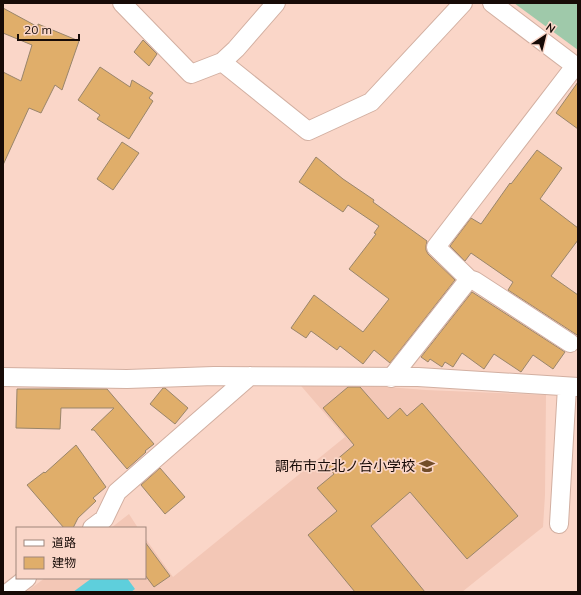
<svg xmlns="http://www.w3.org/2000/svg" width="581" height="595" font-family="Mulish,'Noto Sans JP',sans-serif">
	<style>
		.built { fill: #f3c7b6 }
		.green { fill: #9fc9aa }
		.water { fill: #5ecfdc }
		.building { fill: #e0ae6a; stroke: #99856b }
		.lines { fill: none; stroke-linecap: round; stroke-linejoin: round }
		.street-casing { stroke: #d2afa1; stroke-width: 20 }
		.street { stroke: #fff; stroke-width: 18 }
		.labels { text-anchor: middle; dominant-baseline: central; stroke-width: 3.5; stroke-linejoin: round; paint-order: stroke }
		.poi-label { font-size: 14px; fill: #170b07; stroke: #fad6c8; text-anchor: end }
	</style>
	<rect width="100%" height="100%" fill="#fad6c8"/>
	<path class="built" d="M296,380L426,390L546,395L545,495L543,527L462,592H26L45,578H145V538L173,577L345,437Z
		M129,514L138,528H111Z"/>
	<path class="green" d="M514,3H578V50Z"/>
	<path class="water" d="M92,578H127L135,589L131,592H73Z"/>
	<path class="building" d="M3,8L38,27V24L79,41L62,90L55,85L41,113L29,108L3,165V72L21,81L32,45L3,33Z
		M143,40L157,54L149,66L134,52Z
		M100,67L130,87L132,80L153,93L149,98L153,101L129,139L97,119L100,115L78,100Z
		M578,82V129L556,113Z
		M122,142L139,153L113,190L97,179Z
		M537,150L562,168L540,199L578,228V240L551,276L578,295V333L577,335L508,290L513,282L471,253L465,261L450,246L471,218L481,224L510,183L511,184Z
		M316,157L343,179L374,200L373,202L427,241L426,246V250L428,254L455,280L390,363L374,350L363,364L340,346L337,350L311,331L306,338L291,328L314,295L363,332L389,299L349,269L376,234L374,233L379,226L348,205L343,212L299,182Z
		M472,292L565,352L553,369L533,355L521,372L494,354L484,369L462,353L453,367L445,362L442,367L430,359L428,362L421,357Z
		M348,387H360L388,419L400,408L407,416L422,403L518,516L467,559L410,492L371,526L425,592H355L308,535L337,511L317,488L334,474L328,467L354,445L323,408Z
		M163,388H165L188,408L175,424L150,404Z
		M17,389H107L154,444L145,451L146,452L127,469L94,430H91L114,408H61L60,429L16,428Z
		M76,445L106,487L93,498L96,501L78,518L73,528H64L27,485L44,472L45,473Z
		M160,468L185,497L165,514L141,485Z
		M145,542L170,576L154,587L145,575Z"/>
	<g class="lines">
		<defs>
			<path id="street" d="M122,3L191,74L222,62L236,49L276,3
				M492,3L578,68
				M222,62L308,131L371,102L463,3
				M570,343L475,281L469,279L436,247L575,66
				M3,377L127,379L214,376L418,377L578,387
				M391,378L469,279
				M559,524L567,387
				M92,528L104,519L117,492L250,376
				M9,592L27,578"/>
		</defs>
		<use href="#street" class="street-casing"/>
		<use href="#street" class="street"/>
	</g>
	<defs>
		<symbol id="school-bare" viewBox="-9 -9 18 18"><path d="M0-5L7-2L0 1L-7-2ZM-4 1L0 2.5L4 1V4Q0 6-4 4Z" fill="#724d29" stroke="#fad6c8" stroke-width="2.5" paint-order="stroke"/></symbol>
	</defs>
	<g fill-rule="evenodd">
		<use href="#school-bare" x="416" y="455" width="22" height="22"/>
	</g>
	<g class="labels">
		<g class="poi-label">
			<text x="415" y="466">調布市立北ノ台小学校</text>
		</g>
	</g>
	<rect width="581" height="595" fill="none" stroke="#170b07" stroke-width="8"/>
	<rect x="16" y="527" width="130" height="52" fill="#fad6c8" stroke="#9f857b"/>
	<rect x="24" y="540" width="20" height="6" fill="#ffffff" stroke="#9f857b"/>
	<text x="52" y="547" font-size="12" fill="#170b07">道路</text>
	<rect x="24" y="557" width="20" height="12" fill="#e0ae6a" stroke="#9f857b"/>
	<text x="52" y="567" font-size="12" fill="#170b07">建物</text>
	<g transform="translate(545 36) rotate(35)" stroke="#fad6c8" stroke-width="3" paint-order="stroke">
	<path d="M0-3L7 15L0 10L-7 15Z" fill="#170b07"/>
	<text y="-6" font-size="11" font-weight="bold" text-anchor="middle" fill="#170b07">N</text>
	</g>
	<path d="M18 34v6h61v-6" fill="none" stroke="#170b07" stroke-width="2"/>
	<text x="24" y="34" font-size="12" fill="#170b07" stroke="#fad6c8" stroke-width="3" paint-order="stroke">20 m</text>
</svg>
